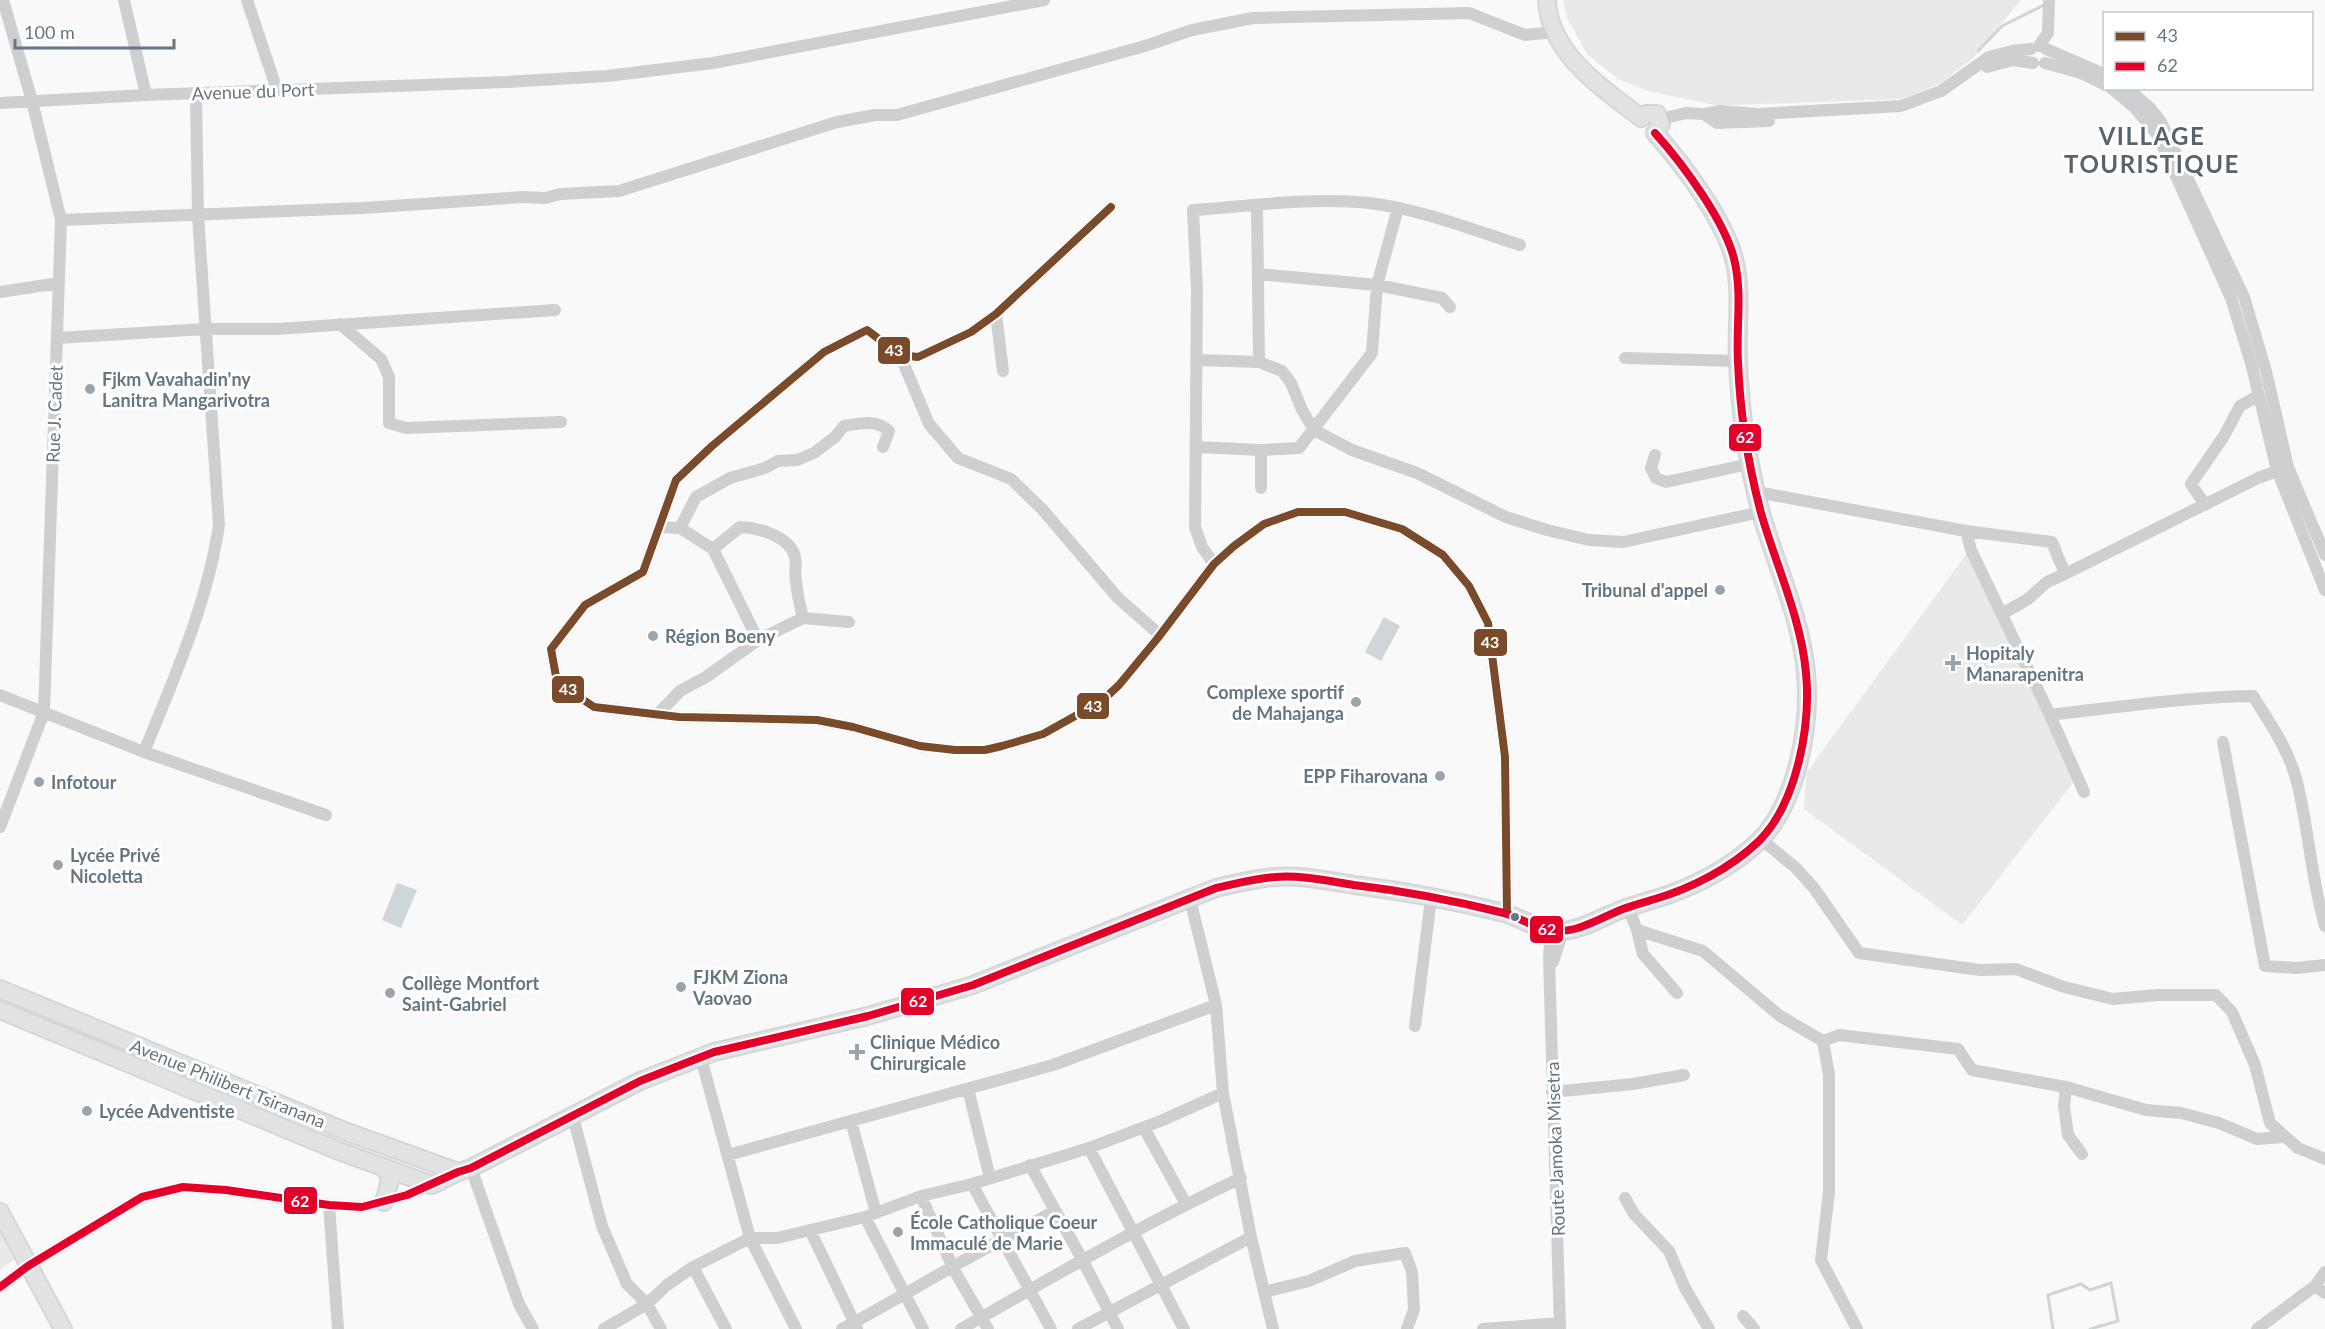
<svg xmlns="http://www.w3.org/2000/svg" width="2325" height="1329" font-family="Lato,sans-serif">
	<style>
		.built { fill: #e8e9e9 }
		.water { fill: #ced6d9 }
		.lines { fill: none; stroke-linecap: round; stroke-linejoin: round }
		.stream { stroke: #ced6d9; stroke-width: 3 }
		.major-casing { stroke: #d5d6d7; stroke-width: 20 }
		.minor { stroke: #cecfd0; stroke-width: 12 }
		.major { stroke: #e1e2e2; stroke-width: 16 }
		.bus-1-casing { stroke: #fff; stroke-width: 12 }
		.bus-2-casing { stroke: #fff; stroke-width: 12 }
		.bus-1 { stroke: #7a4b2a; stroke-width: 8 }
		.bus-2 { stroke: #e4002b; stroke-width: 8 }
		.poi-dot { fill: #99a4ac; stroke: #fff; stroke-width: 2 }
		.bus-dot { fill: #657683; stroke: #fff; stroke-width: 2 }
		.labels { text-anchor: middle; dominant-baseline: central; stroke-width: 6; stroke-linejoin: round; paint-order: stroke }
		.street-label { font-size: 18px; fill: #657683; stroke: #fff }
		.poi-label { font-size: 18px; font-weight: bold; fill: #657683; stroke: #fff; text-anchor: start }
		.district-label { font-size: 24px; font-weight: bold; letter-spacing: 1.5px; fill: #57646e; stroke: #fff }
		.line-badge { stroke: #fff; stroke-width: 2 }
		.badge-label { font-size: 16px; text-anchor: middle; font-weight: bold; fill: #fff }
	</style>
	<rect width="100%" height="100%" fill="#f9f9f9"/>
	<path class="built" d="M1563,0H2021L1973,58L1941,83L1920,92L1901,99L1734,105H1715L1648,91L1618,79L1587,54L1567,18Z
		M1967,553L2076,779L1962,925L1804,809L1806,773Z
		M0,1231L14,1260L0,1270Z"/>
	<path class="water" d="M1384,617L1400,626L1381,661L1365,652Z
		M397,883L417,890L401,928L382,920Z"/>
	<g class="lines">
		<path class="stream" d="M1978,51L2002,26L2044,5
			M2053,1329L2048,1295L2081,1284L2090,1290L2111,1283L2118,1321L2090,1329"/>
		<defs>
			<path id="major" d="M1547,0C1549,54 1603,88 1641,118
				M1641,118L1646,114H1657L1661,124L1655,133
				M0,989L347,1132L458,1172
				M0,1010L339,1151L432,1185L458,1172L471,1168L640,1081L714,1052L868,1016L973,985L1216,888C1235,884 1255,878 1275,877C1302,875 1328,881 1354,885C1404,891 1456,901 1504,913C1521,918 1536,929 1554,931C1578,933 1602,917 1623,909C1634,905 1645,902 1655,899C1692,888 1731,868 1759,841C1797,803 1811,725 1806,673C1801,618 1776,565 1761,513C1748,464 1740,413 1738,362C1736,329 1742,295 1735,263C1727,223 1682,163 1655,133
				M384,1202L390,1180L386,1169
				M0,1212L63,1329"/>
		</defs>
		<use href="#major" class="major-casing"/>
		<path class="minor" d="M124,0L146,95
			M247,0L277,90
			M2039,46L2048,33L2049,0
			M2046,49L2104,74
			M2045,63L2081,73L2104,84
			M1987,67L2013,60L2033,63
			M2111,88L2135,108L2157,134L2231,298L2251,363L2277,470L2325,590
			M2127,88L2150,108L2161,122L2244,297L2266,371L2288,467L2325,555
			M0,103L146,95L506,82L607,76L713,63L1044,0
			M1704,114L1717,123L1769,121
			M1661,119L1686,113L1704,114L1721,111L1758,114L1901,106L1941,91L1989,57L2012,51L2031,49
			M1257,205L1259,362
			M1111,207L996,314L971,332L918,357L900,355L867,330L824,352L712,446L676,480L643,572L585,605L551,649L557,682L594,707L679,717L817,720L853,727L920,746L955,750H985L1002,746L1043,734L1102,701L1119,685L1157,639L1214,564L1234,546L1264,524L1298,512H1345L1402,529L1443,555L1469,586L1488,623L1505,757L1507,914
			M61,220L363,208L523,197L546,198L560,194L619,191L837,122L875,115H897L1145,46L1192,30L1253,18L1469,13L1525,35L1554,32
			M1258,274L1377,285L1442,298L1450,307
			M0,292L59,283
			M996,314L1003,371
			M340,324L381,359L389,377V423L406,428L561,422
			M57,338L206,329H277L555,310
			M900,355L929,424L958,458L1011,479L1042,509L1118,598L1160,635
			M1625,358L1737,361
			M1197,360L1259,362L1282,371L1291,383L1302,410L1314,430L1352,450L1417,473L1506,517L1547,530L1589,540L1623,542L1761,512
			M1196,447L1261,450L1299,448L1372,353L1377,285L1398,208
			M1261,450V488
			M1655,455L1651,468L1656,478L1666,482L1749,464
			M1757,492L1966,531L2052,542L2065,574L2258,478L2288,467
			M2205,505L2191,484L2224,436L2240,406L2258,396
			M659,527L680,528L713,549L740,527C759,528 790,536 795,557C797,564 794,573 796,581C797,593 800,606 803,618L849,622
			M680,528L696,497L730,478L765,468L778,461L797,460L814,453L835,437L844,426C860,423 876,419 889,431L883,447
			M1966,531L1971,550L2050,715L2084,792
			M713,549L758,640
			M1214,564L1202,547L1195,527L1197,290L1193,210C1251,206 1311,197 1369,203C1420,209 1471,229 1520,245
			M2002,614L2028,599L2047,582L2065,574
			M0,695L144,752L326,815
			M659,713L680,691L706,677L758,640L803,618
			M2050,715C2118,707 2185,697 2253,696C2270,723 2289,750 2297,782C2309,830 2311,879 2325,926
			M2223,742L2265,966L2296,968L2325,965
			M144,752C174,678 207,605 219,525L198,216L196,93
			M0,827L44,712L61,220L32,101L3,0
			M1761,839L1796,868L1814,888L1859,953L1980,970L2016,969L2064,987L2113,999L2157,995H2216L2232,1012L2255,1065L2270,1123L2298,1148L2325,1159
			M1190,899L1216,1005L1223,1093L1251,1237L1273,1329
			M1628,907L1637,930L1643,954L1677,993
			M1637,930L1703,951L1780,1016L1823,1041L1829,1075V1192L1821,1260L1857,1329
			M1554,931L1550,942L1549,959L1560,1329
			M1553,962L1560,940L1554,931
			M1415,1026L1431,899
			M1823,1041L1839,1035L1958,1049L1972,1070L2066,1087L2146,1110L2181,1113L2219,1123L2257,1139L2283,1137
			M701,1058L750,1238L796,1329
			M2066,1087L2064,1106L2068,1135L2082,1154
			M968,1089L990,1178
			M1552,1092L1633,1084L1684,1075
			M573,1117L602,1226L627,1284L647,1304L661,1329
			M851,1121L876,1213
			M1144,1128L1186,1204
			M1089,1148L1184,1329
			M728,1155L1053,1065L1216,1005
			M1030,1165L1082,1259L1118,1329
			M471,1168L519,1304L533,1329
			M972,1184L1051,1329
			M921,1196L953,1268L988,1329
			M1625,1198L1634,1214L1669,1251L1685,1288L1709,1329
			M329,1205L338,1329
			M865,1217L923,1329
			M810,1230L857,1328
			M693,1267L726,1329
			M2315,1286L2325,1293
			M0,1287L28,1266L142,1197L183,1187L226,1190L329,1205L362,1207L407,1195L432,1185
			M1264,1292L1309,1281L1355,1261L1405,1253L1412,1272L1414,1309L1407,1329
			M1743,1316L1754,1329
			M604,1329L647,1304L667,1285L693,1267L750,1238H777L865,1217L921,1196L972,1184L1089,1148L1163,1120L1223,1093
			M842,1329C913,1290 983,1248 1055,1211
			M961,1329C1054,1276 1145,1223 1241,1178
			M1078,1329L1251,1237
			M1483,1329L1560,1323
			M2257,1329L2315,1286L2325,1272"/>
		<use href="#major" class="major"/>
		<defs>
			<path id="bus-1" d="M1111,207L996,314L971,332L918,357L900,355L867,330L824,352L712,446L676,480L643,572L585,605L551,649L557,682L594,707L679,717L817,720L853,727L920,746L955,750H985L1002,746L1043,734L1102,701L1119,685L1157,639L1214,564L1234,546L1264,524L1298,512H1345L1402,529L1443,555L1469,586L1488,623L1505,757L1507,914"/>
			<path id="bus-2" d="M0,1287L28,1266L142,1197L183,1187L226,1190L329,1205L362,1207L407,1195L458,1172L471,1168L640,1081L714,1052L868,1016L973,985L1216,888C1235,884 1255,878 1275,877C1302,875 1328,881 1354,885C1404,891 1456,901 1504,913C1521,918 1536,929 1554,931C1578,933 1602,917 1623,909C1634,905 1645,902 1655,899C1692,888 1731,868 1759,841C1797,803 1811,725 1806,673C1801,618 1776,565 1761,513C1748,464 1740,413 1738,362C1736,329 1742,295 1735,263C1727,223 1682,163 1655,133"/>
		</defs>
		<use href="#bus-1" class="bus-1-casing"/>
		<use href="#bus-2" class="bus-2-casing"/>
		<use href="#bus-1" class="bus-1"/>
		<use href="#bus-2" class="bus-2"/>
	</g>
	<g class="poi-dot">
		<circle cx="90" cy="389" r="6"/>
		<circle cx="1720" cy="590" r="6"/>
		<circle cx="653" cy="636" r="6"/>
		<path d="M1950 654h6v6h6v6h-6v6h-6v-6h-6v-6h6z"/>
		<circle cx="1356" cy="702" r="6"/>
		<circle cx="1440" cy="776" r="6"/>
		<circle cx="39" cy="782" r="6"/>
		<circle cx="58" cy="865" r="6"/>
		<circle cx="681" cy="987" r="6"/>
		<circle cx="390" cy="993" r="6"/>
		<path d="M854 1043h6v6h6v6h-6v6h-6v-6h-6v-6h6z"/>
		<circle cx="87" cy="1111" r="6"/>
		<circle cx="898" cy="1232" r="6"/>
	</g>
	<circle class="bus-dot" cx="1515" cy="917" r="5"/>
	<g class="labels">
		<g class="street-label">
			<text transform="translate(253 91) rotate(-2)">Avenue du Port</text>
			<text transform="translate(54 414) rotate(-88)">Rue J. Cadet</text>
			<text transform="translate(228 1083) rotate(22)">Avenue Philibert Tsiranana</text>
			<text transform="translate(1555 1149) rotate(-92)">Route Jamoka Misetra</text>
		</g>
		<g class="poi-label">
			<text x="102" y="379">Fjkm Vavahadin'ny<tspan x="102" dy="21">Lanitra Mangarivotra</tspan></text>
			<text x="1708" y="590" text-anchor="end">Tribunal d'appel</text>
			<text x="665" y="636">Région Boeny</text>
			<text x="1966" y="653">Hopitaly<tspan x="1966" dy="21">Manarapenitra</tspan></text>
			<text x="1344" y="692" text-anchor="end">Complexe sportif<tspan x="1344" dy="21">de Mahajanga</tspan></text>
			<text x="1428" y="776" text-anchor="end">EPP Fiharovana</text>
			<text x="51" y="782">Infotour</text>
			<text x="70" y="855">Lycée Privé<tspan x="70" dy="21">Nicoletta</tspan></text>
			<text x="693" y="977">FJKM Ziona<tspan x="693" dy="21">Vaovao</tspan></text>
			<text x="402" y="983">Collège Montfort<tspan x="402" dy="21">Saint-Gabriel</tspan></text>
			<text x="870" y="1042">Clinique Médico<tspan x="870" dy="21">Chirurgicale</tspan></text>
			<text x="99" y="1111">Lycée Adventiste</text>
			<text x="910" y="1222">École Catholique Coeur<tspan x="910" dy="21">Immaculé de Marie</tspan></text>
		</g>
		<g class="district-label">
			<text x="2152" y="135">VILLAGE<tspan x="2152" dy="28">TOURISTIQUE</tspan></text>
		</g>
	</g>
	<g class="line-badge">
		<rect x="877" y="336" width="34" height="29" rx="6" fill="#7a4b2a"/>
		<rect x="1728" y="423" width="34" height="29" rx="6" fill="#e4002b"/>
		<rect x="1473" y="628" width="35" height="29" rx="6" fill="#7a4b2a"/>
		<rect x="551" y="675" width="34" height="29" rx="6" fill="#7a4b2a"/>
		<rect x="1076" y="692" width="34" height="28" rx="6" fill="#7a4b2a"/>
		<rect x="1529" y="915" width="35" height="29" rx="6" fill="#e4002b"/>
		<rect x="900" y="987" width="35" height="29" rx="6" fill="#e4002b"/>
		<rect x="283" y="1186" width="35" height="29" rx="6" fill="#e4002b"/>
	</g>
	<g class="badge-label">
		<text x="894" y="356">43</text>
		<text x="1745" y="443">62</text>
		<text x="1490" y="648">43</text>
		<text x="568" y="695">43</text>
		<text x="1093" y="712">43</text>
		<text x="1547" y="935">62</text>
		<text x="918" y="1007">62</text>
		<text x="300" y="1207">62</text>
	</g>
	<rect x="2103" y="12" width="210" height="78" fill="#ffffff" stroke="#c1c8cd" stroke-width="1.5"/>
	<rect x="2115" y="32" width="30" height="9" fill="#7a4b2a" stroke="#c1c8cd" stroke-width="1.5"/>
	<text x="2157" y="42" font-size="18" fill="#657683">43</text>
	<rect x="2115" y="62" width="30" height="9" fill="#e4002b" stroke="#c1c8cd" stroke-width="1.5"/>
	<text x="2157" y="72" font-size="18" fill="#657683">62</text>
	<path d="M15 39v9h159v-9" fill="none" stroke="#657683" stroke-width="3"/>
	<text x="24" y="39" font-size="18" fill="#657683" stroke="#ffffff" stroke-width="4.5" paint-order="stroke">100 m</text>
</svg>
